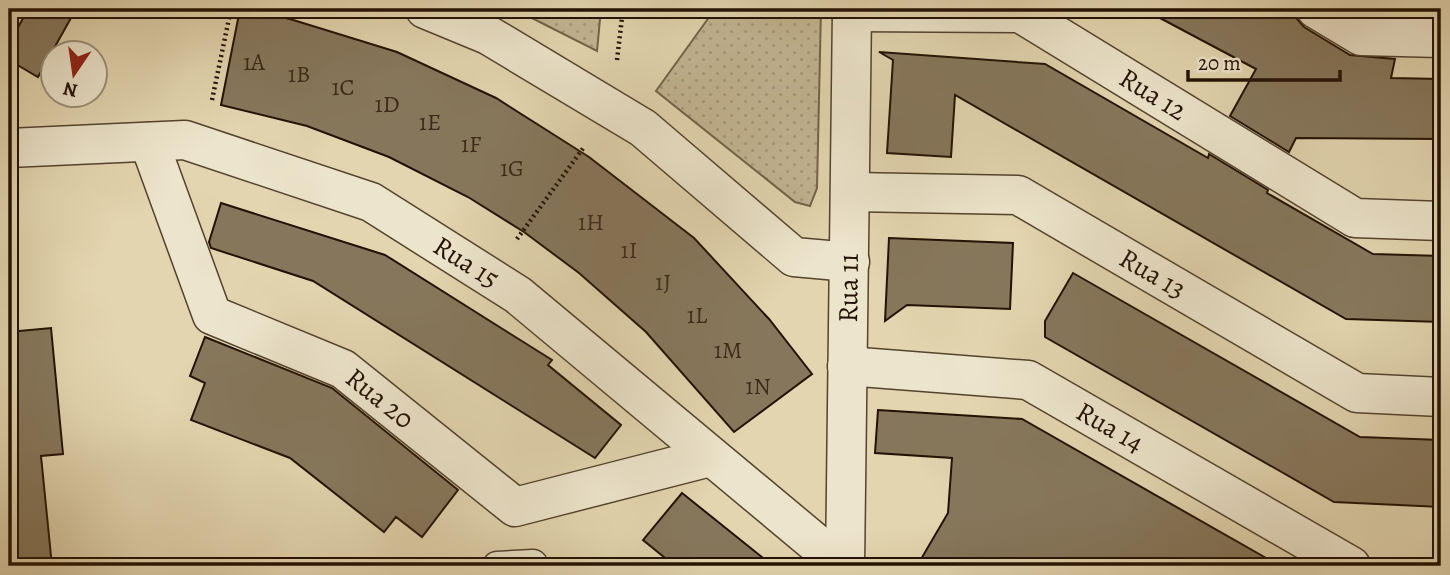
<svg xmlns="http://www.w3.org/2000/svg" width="1450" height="575" font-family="Alegreya,serif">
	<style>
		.grass { fill: url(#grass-dots); stroke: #72634a; stroke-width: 2 }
		.building { fill: #86775c; stroke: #231203; stroke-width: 2 }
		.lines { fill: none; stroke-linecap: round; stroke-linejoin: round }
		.service-casing { stroke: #53432e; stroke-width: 31 }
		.minor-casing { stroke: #53432e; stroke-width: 41 }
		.path { stroke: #231203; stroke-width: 4.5; stroke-dasharray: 2 3.5; stroke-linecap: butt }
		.service { stroke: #ece4cb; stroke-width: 28 }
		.minor { stroke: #ece4cb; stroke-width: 38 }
		.labels { text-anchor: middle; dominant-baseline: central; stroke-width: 5; stroke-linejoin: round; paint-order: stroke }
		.number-label { font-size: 24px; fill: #3c2b19 }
		.street-label { font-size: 28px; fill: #231203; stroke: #ece4cb }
	</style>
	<defs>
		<pattern id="grass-dots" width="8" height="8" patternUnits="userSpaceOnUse" patternTransform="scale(1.75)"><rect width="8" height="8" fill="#c2b492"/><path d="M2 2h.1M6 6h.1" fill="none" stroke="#a69a7c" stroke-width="1.8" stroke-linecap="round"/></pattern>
	</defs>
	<rect width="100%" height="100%" fill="#e2d5af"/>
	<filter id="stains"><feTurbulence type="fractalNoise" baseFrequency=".00286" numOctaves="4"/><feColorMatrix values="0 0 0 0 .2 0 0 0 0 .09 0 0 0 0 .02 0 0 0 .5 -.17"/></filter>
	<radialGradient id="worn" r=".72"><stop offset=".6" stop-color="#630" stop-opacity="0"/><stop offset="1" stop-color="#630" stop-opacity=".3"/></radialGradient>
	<path class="grass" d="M514,9H601L597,51Z
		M715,9H821L817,188L810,206L795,202L656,91Z"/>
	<path class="building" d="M28,9H76L38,77L9,60V44Z
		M240,9L290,19L397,52L496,98L589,157L694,238L769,319L812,374L734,432L646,332L579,273L524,232L468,197L389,157L307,126L221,105Z
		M1143,9H1294L1297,19L1304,27L1350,55L1395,59L1391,78L1441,79V139L1296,138L1289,152L1230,116L1256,69Z
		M1358,9H1405L1403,15L1367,14Z
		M879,52L1045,64L1208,158L1209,154L1268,190L1267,193L1373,254L1441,256V322L1346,319L955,95L951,157L887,153L893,60Z
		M221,203L385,255L552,360L548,365L621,425L595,458L313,281L211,248L209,242Z
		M889,238L1013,243L1010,309L907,305L885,321Z
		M1073,273L1360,437L1441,440V507L1334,502L1045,337V321Z
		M51,328L63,454L41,456L52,566H9V332Z
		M205,337L332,388L458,490L422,537L396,517L384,532L290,458L191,420L205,383L190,376Z
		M878,410L1022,419L1280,566H917L948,513L952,458L875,453Z
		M682,493L773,566H675L643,540Z"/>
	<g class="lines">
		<defs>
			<path id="service" d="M497,566L533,564"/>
			<g id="minor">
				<path d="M425,9L488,35L643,128L794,257L850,262"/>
				<path d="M1316,9L1361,36L1441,38"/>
				<path id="s1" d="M852,12L1020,13L1355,218L1441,221"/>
				<path id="s2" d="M149,142L212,315L343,369L515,507L710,457"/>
				<path id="s3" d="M9,148L185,140L371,202L518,295L843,566"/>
				<path id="s4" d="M852,192L1018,195L1357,393L1441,397"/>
				<path id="s5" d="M847,366L1028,380L1351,566"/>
				<path id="s6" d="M845,566L852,9"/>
			</g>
		</defs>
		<use href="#service" class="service-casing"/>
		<use href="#minor" class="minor-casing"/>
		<path class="path" d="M617,60L623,9
			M212,100L231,9
			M517,239L584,147"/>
		<use href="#service" class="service"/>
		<use href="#minor" class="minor"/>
	</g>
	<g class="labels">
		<g class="number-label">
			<text x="254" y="62">1A</text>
			<text x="299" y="74">1B</text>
			<text x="343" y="87">1C</text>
			<text x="387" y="104">1D</text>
			<text x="430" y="122">1E</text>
			<text x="471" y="144">1F</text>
			<text x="512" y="168">1G</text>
			<text x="591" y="222">1H</text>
			<text x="629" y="250">1I</text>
			<text x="663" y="282">1J</text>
			<text x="697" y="315">1L</text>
			<text x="728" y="350">1M</text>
			<text x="758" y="386">1N</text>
		</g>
		<g class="street-label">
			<text stroke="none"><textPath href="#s1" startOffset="324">Rua 12</textPath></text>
			<text stroke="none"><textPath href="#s3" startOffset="485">Rua 15</textPath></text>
			<text stroke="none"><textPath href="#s4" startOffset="322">Rua 13</textPath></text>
			<text stroke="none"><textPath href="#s6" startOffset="278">Rua 11</textPath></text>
			<text stroke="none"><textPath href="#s2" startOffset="373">Rua 20</textPath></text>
			<text stroke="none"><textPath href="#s5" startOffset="276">Rua 14</textPath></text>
		</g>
	</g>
	<rect width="1450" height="575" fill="none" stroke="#e2d5af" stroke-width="35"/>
	<rect x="10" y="10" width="1429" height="554" fill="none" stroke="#231203" stroke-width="3.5"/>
	<rect x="18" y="18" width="1415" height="540" fill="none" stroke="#231203" stroke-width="2"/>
	<g transform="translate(74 74) rotate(193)"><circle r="33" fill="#ece4cb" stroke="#9c907b" stroke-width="2"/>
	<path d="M0-5L12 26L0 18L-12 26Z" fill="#8f2418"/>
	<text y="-10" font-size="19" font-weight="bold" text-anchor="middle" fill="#231203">N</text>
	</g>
	<path d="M1188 70v10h152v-10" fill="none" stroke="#231203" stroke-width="3.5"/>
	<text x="1198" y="70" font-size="21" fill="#231203" stroke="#ece4cb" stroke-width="5" paint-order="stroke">20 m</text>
	<rect width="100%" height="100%" filter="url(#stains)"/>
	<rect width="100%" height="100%" fill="url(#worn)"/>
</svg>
